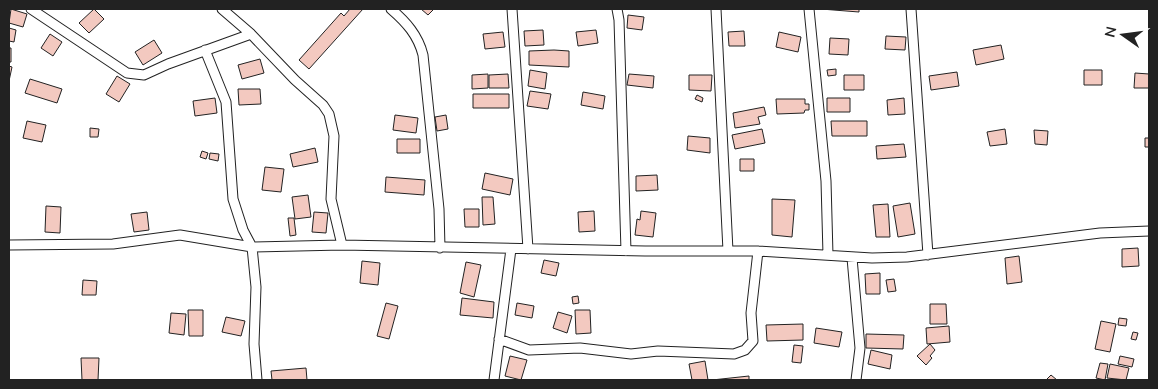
<svg xmlns="http://www.w3.org/2000/svg" width="1158" height="389" font-family="Mulish,sans-serif">
	<style>
		.building { fill: #f3c9c0; stroke: #222 }
		.lines { fill: none; stroke-linecap: round; stroke-linejoin: round }
		.minor-casing { stroke: #222; stroke-width: 11 }
		.minor { stroke: #fff; stroke-width: 9 }
	</style>
	<rect width="100%" height="100%" fill="#fff"/>
	<path class="building" d="M11,9L27,14L23,27L9,23Z
		M94,9L104,19L89,33L79,23Z
		M350,9H363L309,69L299,60L341,13L344,16Z
		M421,9H434L428,15Z
		M821,9H859V12Z
		M628,15L644,17L642,30L627,28Z
		M9,28L16,30L14,42L9,41Z
		M543,30L544,45L525,46L524,31Z
		M596,30L598,43L578,46L576,32Z
		M744,31L745,46H729L728,32Z
		M503,32L505,47L485,49L483,34Z
		M779,32L801,37L798,52L776,47Z
		M50,34L62,42L53,56L41,48Z
		M886,36L906,37L905,50L885,49Z
		M830,38L849,39L848,55L829,54Z
		M154,40L162,53L143,65L135,52Z
		M1001,45L1004,59L976,65L973,50Z
		M9,48H11V62H9Z
		M554,50L569,51V67L529,65V51Z
		M260,59L264,73L242,79L238,65Z
		M9,66L12,67L9,81Z
		M836,69V75L828,76L827,70Z
		M530,70L547,73L545,89L528,86Z
		M1084,70H1102V85H1084Z
		M957,72L959,86L931,90L929,76Z
		M1135,73L1149,74V88H1134Z
		M488,74V88L472,89V75Z
		M508,74L509,88H489V75Z
		M629,74L654,76L653,88L627,85Z
		M689,75H712L711,91L689,90Z
		M844,75H864V90H844Z
		M117,76L130,84L119,102L106,94Z
		M30,79L62,89L57,103L25,93Z
		M238,89H260L261,104L239,105Z
		M530,91L551,94L548,109L527,106Z
		M583,92L605,96L603,109L581,105Z
		M473,94H509V108H473Z
		M697,95L703,98L702,102L695,99Z
		M215,98L217,113L195,116L193,101Z
		M827,98H850V112H827Z
		M904,98L905,114L888,115L887,100Z
		M776,99H805V104H809V110H805L804,113L777,114Z
		M764,107L766,115L758,117L760,124L735,128L733,113Z
		M395,115L418,118L416,133L393,130Z
		M446,115L448,129L437,131L435,117Z
		M27,121L46,125L42,142L23,138Z
		M831,121H867V136H832Z
		M90,128L99,129L98,137H90Z
		M762,129L765,143L735,149L732,135Z
		M1005,129L1007,144L990,146L987,132Z
		M1034,130L1048,131L1047,145L1035,144Z
		M688,136L710,138V153L687,150Z
		M1145,138H1149V147H1145Z
		M397,139H420V153H397Z
		M904,144L906,157L877,159L876,146Z
		M315,148L318,162L293,167L290,154Z
		M202,151L208,153L206,159L200,157Z
		M210,153L219,154L218,161L209,159Z
		M740,159H754V171H740Z
		M265,167L284,169L281,192L262,190Z
		M485,173L513,179L510,195L482,189Z
		M657,175L658,190L636,191V176Z
		M386,177L425,180L424,195L385,192Z
		M308,195L311,217L295,219L292,197Z
		M482,197H493L495,224L483,225Z
		M772,199L795,200L792,237L772,235Z
		M910,203L915,234L898,237L893,206Z
		M888,204L890,237H876L873,205Z
		M46,206L61,207L60,233L45,232Z
		M464,209H479V227H465Z
		M594,211L595,231L579,232L578,212Z
		M641,211L656,213L653,237L635,235L637,219L640,220Z
		M147,212L149,230L134,232L131,214Z
		M314,212L328,213L326,233L312,232Z
		M288,218H294L296,235L290,236Z
		M1138,248L1139,266L1122,267V249Z
		M1019,256L1022,282L1007,284L1005,258Z
		M544,260L559,263L556,276L541,273Z
		M362,261L380,263L378,285L360,283Z
		M466,262L481,265L474,297L460,293Z
		M880,273V294H866L865,274Z
		M894,279L896,291L888,292L886,280Z
		M83,280L97,281L96,295H82Z
		M578,296L579,303L573,304L572,297Z
		M462,298L494,302L493,318L460,315Z
		M386,303L398,306L389,339L377,336Z
		M517,303L534,306L532,318L515,315Z
		M930,304H946L947,324H930Z
		M188,310H203V336H189Z
		M575,310H590L591,333L576,334Z
		M558,312L572,316L567,333L553,328Z
		M171,313L186,314L184,335L169,333Z
		M226,317L245,321L241,336L222,332Z
		M1119,318L1127,319L1126,326L1118,325Z
		M1101,321L1116,324L1110,352L1095,349Z
		M803,324V340L767,341L766,325Z
		M949,326L950,342L927,344L926,328Z
		M816,328L842,332L839,347L814,343Z
		M1133,332L1138,333L1136,340L1131,339Z
		M866,334L904,335L903,349L866,348Z
		M930,344L935,350L930,356L932,358L926,365L917,356Z
		M794,345L803,346L801,363L792,362Z
		M871,350L892,355L890,369L868,364Z
		M510,356L527,360L521,380L505,376Z
		M1120,356L1134,359L1132,367L1118,364Z
		M81,358H99L98,380H82Z
		M705,361L708,380H692L689,364Z
		M1100,363L1108,364L1105,380L1096,378Z
		M1110,364L1129,368L1126,380L1107,378Z
		M306,368L307,380H272L271,371Z
		M1051,375L1057,380H1046Z
		M749,376V380H712Z"/>
	<g class="lines">
		<defs>
			<path id="minor" d="M31,9L127,73L144,75L168,64L251,34
				M222,9L251,34L295,80L323,105L329,114L334,136L331,199L342,245
				M391,9C406,22 418,35 423,55L439,209L440,248
				M512,9L528,249
				M617,9L619,20L626,251
				M716,9L728,251
				M809,9L826,181L828,255
				M911,9L928,255
				M205,50L226,102L233,199L243,230L252,247L256,287L254,344L257,380
				M9,245L113,244L180,235L252,247L342,245L645,251H758L872,258L907,257L1100,233L1149,231
				M852,258L860,348L856,380
				M499,339L529,350L580,348L631,354L658,351L734,354L745,350L753,341L751,313L758,251
				M494,380L511,249"/>
		</defs>
		<use href="#minor" class="minor-casing"/>
		<use href="#minor" class="minor"/>
	</g>
	<rect width="1158" height="389" fill="none" stroke="#222222" stroke-width="20"/>
	<g transform="translate(1123 35) rotate(284)" stroke="#ffffff" stroke-width="4" paint-order="stroke">
	<path d="M0-4L9 19L0 12L-9 19Z" fill="#222222"/>
	<text y="-8" font-size="14" font-weight="bold" text-anchor="middle" fill="#222222">N</text>
	</g>
</svg>
